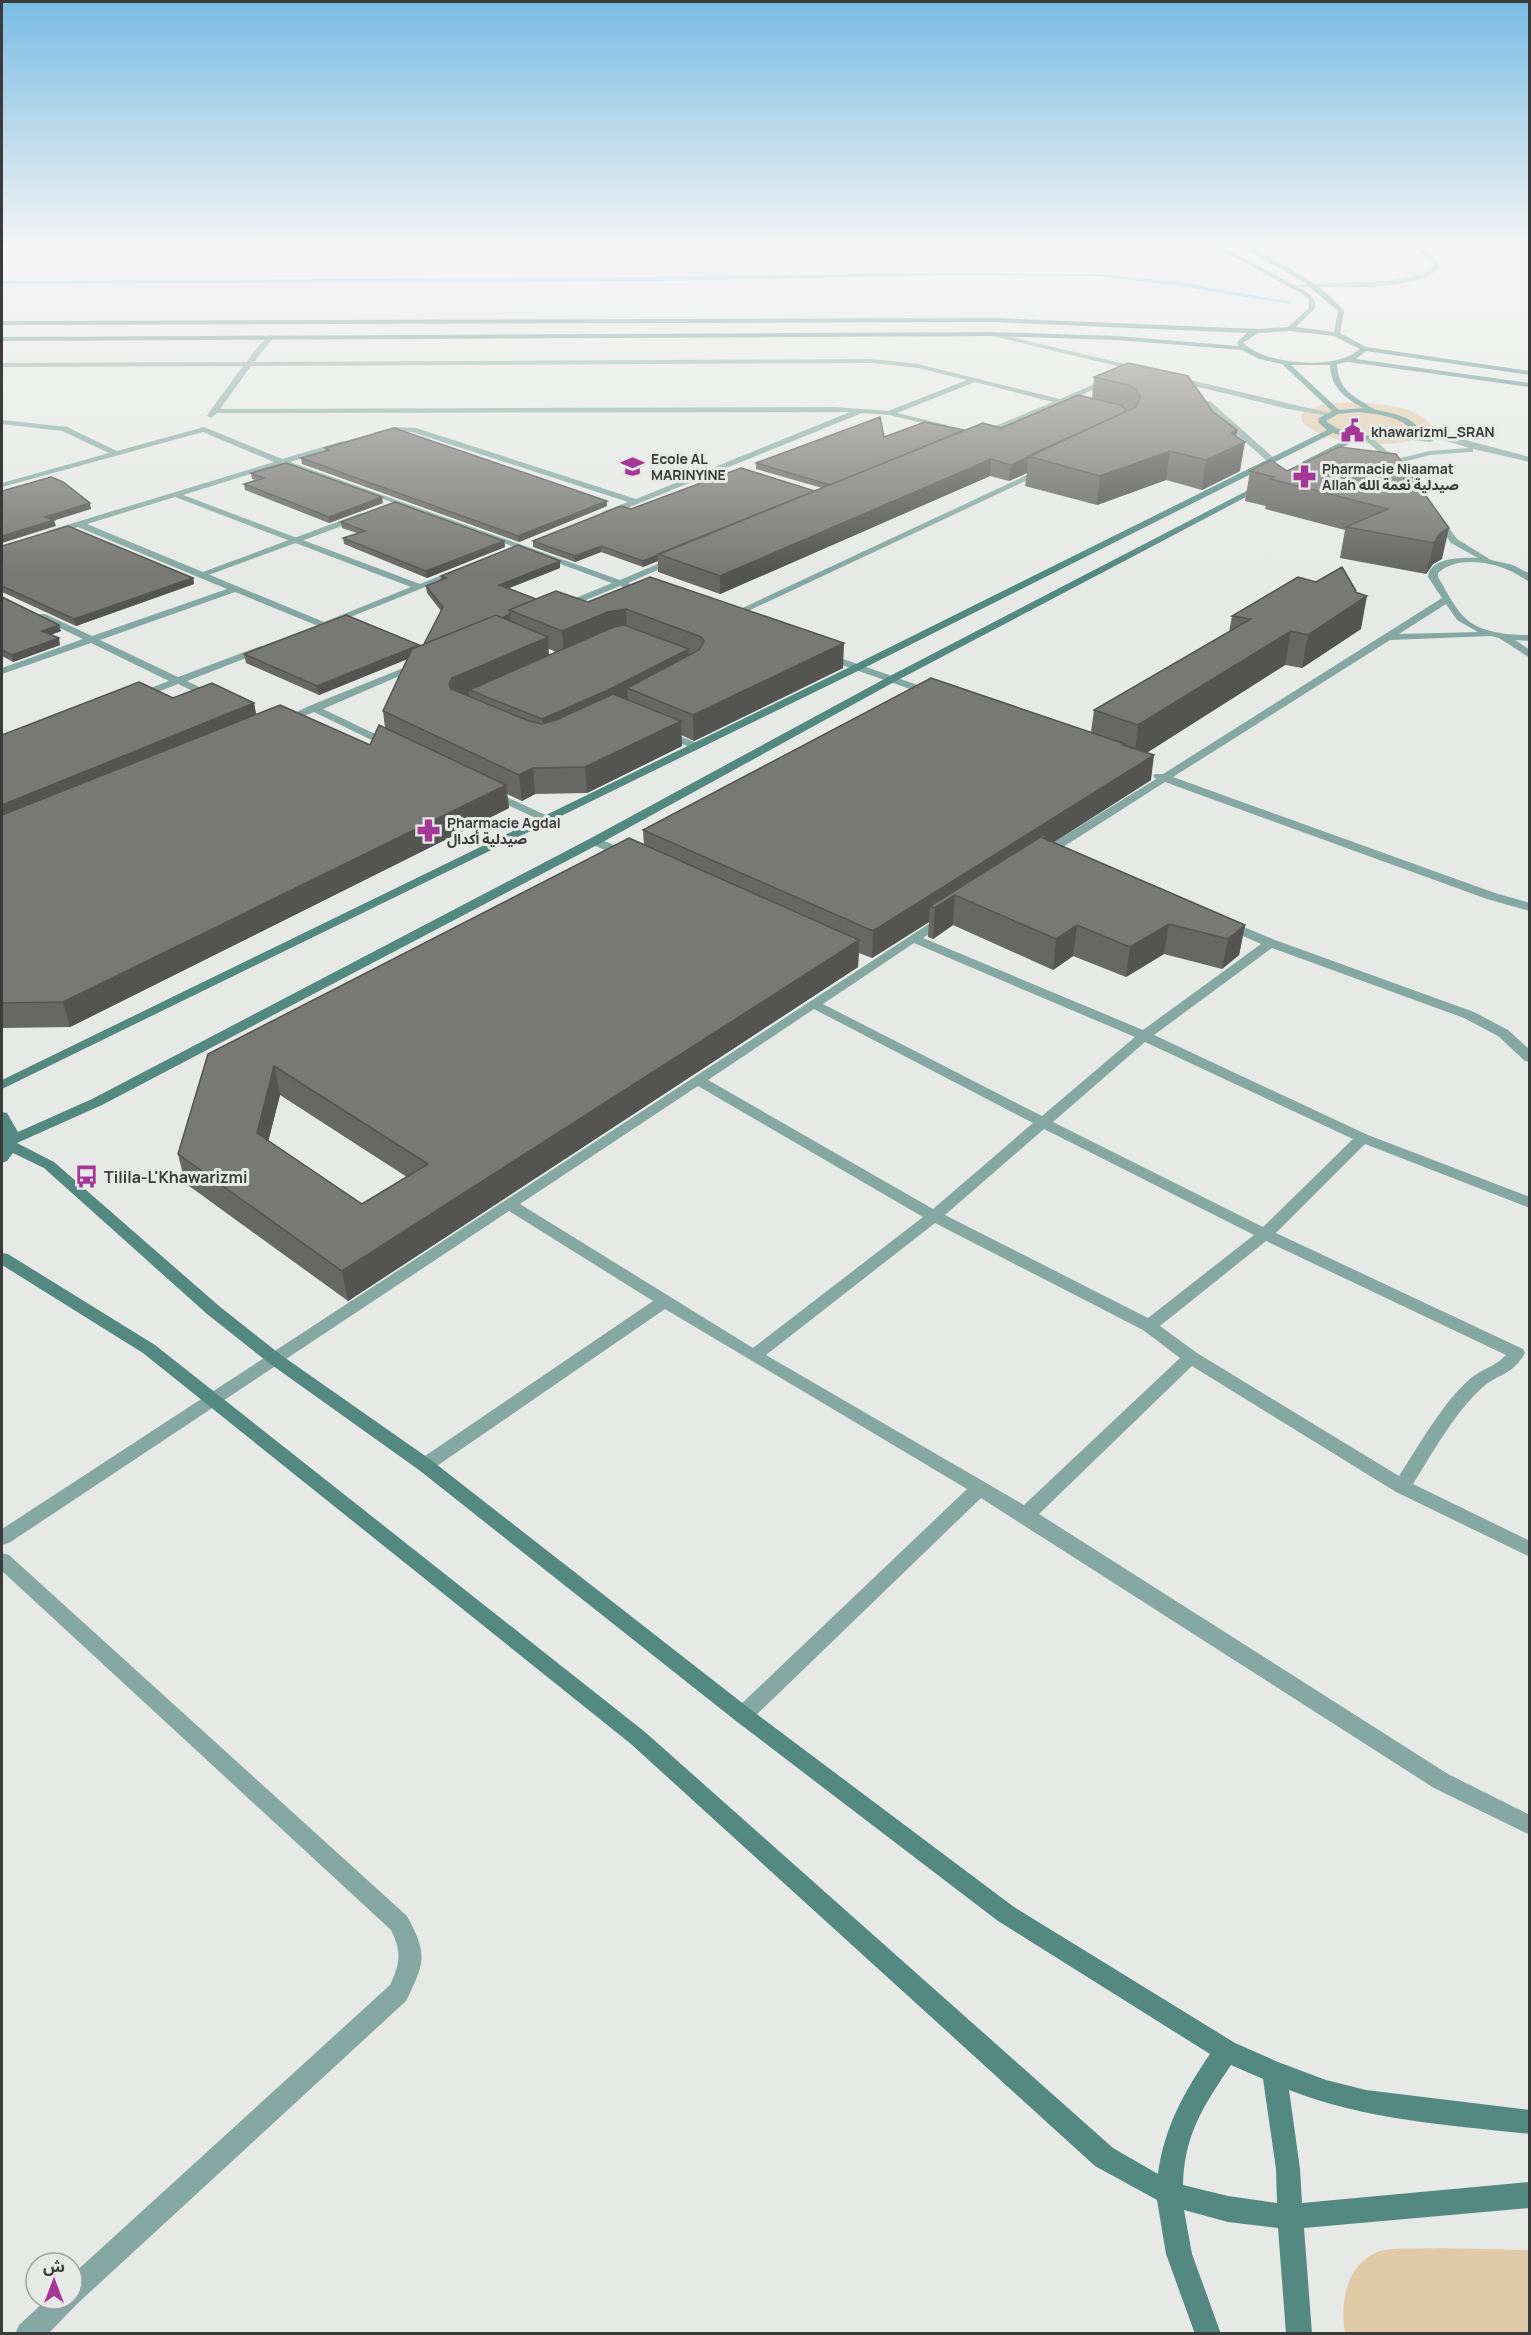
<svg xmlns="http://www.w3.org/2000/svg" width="1531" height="2335" font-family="Manrope,'Noto Sans Arabic',sans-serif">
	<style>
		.green { fill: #e1caa7 }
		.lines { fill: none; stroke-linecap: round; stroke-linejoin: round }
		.stream { fill: #74c8df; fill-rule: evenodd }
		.lane { fill: #85a9a2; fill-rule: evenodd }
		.street { fill: #85a9a2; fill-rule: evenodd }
		.secondary { fill: #538980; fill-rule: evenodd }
		.wall { fill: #676765; fill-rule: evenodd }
		.shaded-wall { fill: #545452 }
		.building { fill: #787875; stroke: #545452; stroke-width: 1.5; fill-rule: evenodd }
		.labels { text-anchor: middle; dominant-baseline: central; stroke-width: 6; stroke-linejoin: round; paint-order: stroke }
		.far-poi-label { font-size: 14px; font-weight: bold; fill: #3a3b3a; stroke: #e6e9e6; text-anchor: start }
		.poi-label { font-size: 16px; font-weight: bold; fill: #3a3b3a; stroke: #e6e9e6; text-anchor: start }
	</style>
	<rect width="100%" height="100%" fill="#e6e9e6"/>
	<path class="green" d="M1355,402C1381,404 1415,405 1432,426L1431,433C1400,451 1328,447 1302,422L1301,415C1316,402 1337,403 1355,402Z
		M1438,2248L1529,2250V2333H1345C1340,2304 1345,2266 1377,2252C1387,2247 1424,2249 1438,2248Z"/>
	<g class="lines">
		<path class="stream" d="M943,273L1097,274L1180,282L1292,302L1289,304L1180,286L1097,276L943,275L665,281L2,284V281L665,277Z"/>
		<path class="lane" d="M361,513L365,516L364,518L203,577L195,575Z
			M664,730L700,744L701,746L700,748H692L660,735V731Z"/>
		<path class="street" d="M1412,245H1419L1439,263L1438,270C1405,290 1359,287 1321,287C1311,287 1297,289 1289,285L1390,281L1423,274L1433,268L1434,264Z
			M990,332L1142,368L1146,370L1142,372L988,335Z
			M271,335L274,337L254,362L873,359L918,364L1060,399L1108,378L1115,380L1068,401L1086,405V409L1061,404L981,437H978V433L1053,402L975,382L897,413L947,425V429L889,415L862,413L605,517L602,516V512L628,502L412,432L394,431L377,435L373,433L394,427L416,428L636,499L850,412L217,413L211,418L207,416L210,411L243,366L2,367V363L246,362L260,344ZM873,363L918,368L967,380L888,411L835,407L220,409L251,366Z
			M1174,376L1333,414L1329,416L1288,409L1171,380Z
			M1186,396L1211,402L1274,458V462H1268L1205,406L1186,400Z
			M2,420L67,427L117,451L204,427L282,459L343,441L347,443L346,445L290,462L620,580L672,558L680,560L628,583L648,590V594L620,586L562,610L559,609V605L612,583L397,504L282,464L183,495L420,584L457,569L465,571L323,628L235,592L100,640L178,677L261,646H267V650L187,681L216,695L217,697L212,700L178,684L142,698H134V694L169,681L91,643L2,674V668L83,639L39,618V614H45L92,636L227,589L78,527L50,536L46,533L47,531L274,462L203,432L2,487V483L109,453L62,431L2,424ZM175,497L411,587L324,622L87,524Z
			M1409,425L1530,457V462L1473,449V452H1470L1430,455L1399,463L1401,466L1397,468L1362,437L1369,435L1396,459L1430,451L1469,448L1409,429Z
			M1400,434L1430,438L1434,440L1430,442L1397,438L1396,436Z
			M1042,468L1049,470L729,620L721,618Z
			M1434,516H1440L1457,539L1491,560L1513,565L1530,574V582C1522,578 1516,573 1508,570C1487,561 1456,557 1438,573V577C1446,590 1453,605 1463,616C1479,633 1508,635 1530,635V641L1515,640L1530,650V658L1499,638L1491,636L1390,640L1173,777L1495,893L1530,903V911L1487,899L1165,782L1046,858H1038V852L1156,779L1153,776L1155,774H1163L1442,598L1428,577C1429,557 1464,557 1478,558L1451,543L1433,518ZM1446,604L1457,620L1478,632L1399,634Z
			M826,653L935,691L936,693L927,695L822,658L821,656Z
			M416,663L425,665L323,709L396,744V748H388L314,712L285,724L281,725L276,722L309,706Z
			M489,789L550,817L552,819L546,822L542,821L485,794V790Z
			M595,837L631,852L633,855L627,859L623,858L591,844V838Z
			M944,914L948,915L950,918L948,921L923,938L1143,1030L1261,944L1223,927L1221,924L1227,920L1275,940L1474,1012L1508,1030L1530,1050V1062L1525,1061L1498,1036L1464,1018L1272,948L1154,1035L1368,1135L1530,1197V1208L1365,1144L1276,1233L1523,1349L1525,1353C1512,1376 1499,1373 1483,1387C1454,1413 1434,1451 1413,1484L1530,1541V1557L1396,1492L1192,1366L1039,1514L1448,1774L1530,1815V1835L1434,1788L981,1498L750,1721L743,1724L736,1721L733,1715L736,1709L967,1489L665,1309L431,1470L425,1472L419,1470L416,1465L419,1460L653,1301L509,1211L9,1543L2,1545V1529ZM914,943L1135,1037L1042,1116L823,1004ZM814,1009L1033,1123L933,1209L708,1080ZM1145,1042L1353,1139L1263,1227L1053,1122ZM698,1086L923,1217L753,1348L520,1204ZM1044,1129L1254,1235L1148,1318L945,1215ZM935,1223L1143,1330L1180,1358L1024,1505L766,1355ZM1266,1241L1506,1355C1495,1367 1483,1368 1471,1378C1443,1402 1419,1445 1399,1476L1197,1353L1160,1326Z
			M2,1553L9,1555L407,1916C428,1955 425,1962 406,2001L77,2304L48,2334H15L19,2325L47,2299H72V2275L390,1985C400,1964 402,1952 391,1930L2,1571Z"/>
		<path class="secondary" d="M1211,245H1219L1307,292L1315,301V308L1296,327L1334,332L1338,311L1305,283L1239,245H1247C1281,264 1318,280 1344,311L1340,333L1366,347L1530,371V375L1366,351L1356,359L1530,383V387L1348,362L1337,364C1338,383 1345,391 1361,401C1366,404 1372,409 1377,410C1391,413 1406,415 1416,425L1414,432L1392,440L1358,439L1308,466H1302V462L1349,438L1333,433L862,669L2,1089V1080L854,665L1327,430L1318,422L1319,418L1332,411L1282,364L1259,359L1242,350L1117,340L990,336L2,341V337L990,332L1117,336L1238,346L1237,342L1247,333L995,322L2,325V321L995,318L1259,329L1288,327L1309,308V301L1303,294ZM1290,331L1334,336L1360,349C1335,371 1266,365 1243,343L1258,333ZM1291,365H1330C1331,388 1344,397 1363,408L1339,410ZM1358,412C1375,414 1394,415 1408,426L1407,429C1383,441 1347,438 1326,421L1338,414Z
			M1260,484L1267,486L896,681L599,844L102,1105L17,1143L54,1162L219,1306L281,1355L431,1460L750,1709L1014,1907L1235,2043L1278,2062L1326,2080L1366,2090L1530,2110V2134C1447,2125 1366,2120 1289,2090L1300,2169L1302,2203L1530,2182V2208L1304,2228L1312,2334H1286L1278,2228L1228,2222L1184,2210L1192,2254L1221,2334H1195L1166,2254L1157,2200L1095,2166L631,1744L143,1353L2,1265V1253L8,1254L155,1345L645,1732L1113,2148L1158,2174C1164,2128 1184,2092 1210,2054L998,1921L736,1721L419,1470L269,1363L207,1314L44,1168L13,1153L7,1161L2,1163V1112L7,1113L18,1132L92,1099L591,838L888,677ZM1231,2065L1263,2079L1276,2169L1277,2203L1228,2196L1183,2185C1184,2135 1204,2105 1231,2065Z"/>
	</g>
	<path class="wall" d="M1128,363L1213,412L1237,430L1236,436L1240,471L1202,490L1166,480L1097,505L1025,486L1027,473L1009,481L990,476L720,594L658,572V561L643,567L601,552L575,562L533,547V541L631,509L815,491L822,488L756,469V463L884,437L1001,428L1092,398L1094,377Z
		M325,448L607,501V506L519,542L302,464L301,458L325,451Z
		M1396,454L1442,559L1433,564L1426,574L1340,558L1345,530L1265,509L1266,506L1245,501L1250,471H1287Z
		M251,473L383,503L329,523L245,490L244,484L256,480L252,479Z
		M341,522L504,541L505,547L427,578L344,544L343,538L357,533L342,528Z
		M2,546L193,578L194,584L76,626L2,592Z
		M560,568L509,588L536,599L588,602L650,577L843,668L694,741L681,735L682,746L587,793L535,794L522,801L507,794L509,808L70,1027L2,1028V735L173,698L254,703L256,714L370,745L385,728L383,711L407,659L319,695L246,663L244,654L419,645V646L424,644L441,611L427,593L426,586L441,580V576ZM548,649L552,650L555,652L549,655Z
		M1316,582L1356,592L1361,629L1302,668L1285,665L1146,753L1151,780L1054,842L1245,925L1239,955L1222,969L1164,954L1126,977L1073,956L1053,970L953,925L933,939L928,937L929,922L872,958L859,953L858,967L348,1301L185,1183L178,1154L208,1054L644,845L643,830L1091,732L1094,710L1229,632L1232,616ZM280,1095L407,1177L362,1204L268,1141Z
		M2,597L61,631L51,635L60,645L13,662L2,656Z"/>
	<path class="shaded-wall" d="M1237,430L1234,447L1245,442L1240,471L1202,490L1206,460L1232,433Z
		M1170,451L1166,480L1097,505L1100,476Z
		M1028,457L1027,473L1009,481L1011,465Z
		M991,459L990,476L720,594V576Z
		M382,497L383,503L329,523V517Z
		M607,501V506L519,542L518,536Z
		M90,503L91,509L46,523L45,517Z
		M54,520L56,526L2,543V536Z
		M1449,528L1442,559L1433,564L1426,574L1434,543L1440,533Z
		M504,541L505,547L427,578L426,571Z
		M601,546V552L575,562V556Z
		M658,555V561L643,567V561Z
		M560,561V568L499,592V585Z
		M193,578L194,584L76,626L74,619Z
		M1356,591L1354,605L1367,596L1361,629L1302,668L1308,635Z
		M626,609L627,633L564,656L562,631L607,612Z
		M510,614L511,622L421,650Z
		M59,625L61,631L44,637L42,631Z
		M1291,631L1285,665L1134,761L1138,725Z
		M548,637L549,661L469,690V697L452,709L449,684L452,678Z
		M59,638L60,645L13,662L12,655Z
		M844,643L843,668L694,741L693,715Z
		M419,645L420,654L319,695L317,686Z
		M689,649V667L627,688L628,699L609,709L544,739L542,719Z
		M254,703L258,725L2,831V805Z
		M681,721L682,746L587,793L585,767Z
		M1154,755L1151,780L1054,842L955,895L953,925L933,939L935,908L930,906L929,922L872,958L873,931Z
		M533,768L535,794L522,801L519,775Z
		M506,785L509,808L70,1027L63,1002Z
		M1169,924L1164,954L1126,977L1130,947Z
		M1077,925L1073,956L1053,970L1056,939Z
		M1245,925L1239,955L1222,969L1228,939Z
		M859,940L858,967L348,1301L342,1271Z
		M274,1066L280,1095L263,1162L257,1133Z"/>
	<path class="building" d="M1128,363L1188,376L1213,412L1237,430L1232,433L1245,442L1206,460L1170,451L1100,476L1028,456L1136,407L1141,397L1136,389L1129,385L1094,377Z
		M1078,395L1120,405L1127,411L1011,465L991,459L720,576L658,554L983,423L1001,428Z
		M880,417L884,437L925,422L964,430L830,485L756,463Z
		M394,428L607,501L518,536L301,458L329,450L325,448Z
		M1339,447L1396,454L1449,528L1440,533L1434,543L1346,527L1388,509L1270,479L1274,477L1250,471L1271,460L1287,471Z
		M286,463L382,497L329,517L244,484L264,478L251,473Z
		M741,468L815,491L643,561L601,546L575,556L533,541L621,506L631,509Z
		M51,477L63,482L90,503L45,517L54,520L2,536V491Z
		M395,502L504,541L426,571L343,538L365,531L341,522Z
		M68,526L193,578L74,619L2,586V546Z
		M518,545L560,561L499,585L536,599L509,610L510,614L502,618L496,615L424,644L443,607L426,586L446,578L441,576Z
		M1342,567L1356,591L1355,592L1367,596L1308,635L1291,631L1138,725L1094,710L1251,619L1232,616L1298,577L1316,582Z
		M650,577L844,643L693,715L627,688L699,650L704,641L701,637L626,609L607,612L562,631L509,610L556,591L588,602Z
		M2,597L59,625L42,631L59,638L12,655L2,650Z
		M346,615L419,645L317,686L244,654Z
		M496,615L548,637L452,678L449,684L451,689L529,721L542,724L556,720L613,694L681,721L585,767L533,768L519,775L383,711L412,649Z
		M624,625L689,649L608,690L542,719L469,690L614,627Z
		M931,678L1125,744L1123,745L1154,755L873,931L643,830Z
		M139,682L173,698L212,683L254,703L2,805V735Z
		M280,705L370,745L379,725L506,785L63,1002L2,1003V815Z
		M1055,828L1043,838L1245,925L1228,939L1169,924L1130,947L1077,925L1056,939L955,895L935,908L930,906Z
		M629,838L859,940L342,1271L178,1154L208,1054ZM274,1066L428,1164L362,1204L257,1133Z"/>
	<linearGradient id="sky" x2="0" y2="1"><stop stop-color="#79bce4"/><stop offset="0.43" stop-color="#f4f5f4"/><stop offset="1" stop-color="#f4f5f4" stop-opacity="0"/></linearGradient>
	<rect width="1531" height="572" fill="url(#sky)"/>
	<defs>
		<symbol id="civic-bare" viewBox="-9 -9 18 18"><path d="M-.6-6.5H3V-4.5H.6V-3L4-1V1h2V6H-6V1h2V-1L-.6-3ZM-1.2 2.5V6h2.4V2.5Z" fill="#a53897" stroke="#e6e9e6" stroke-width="2.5" paint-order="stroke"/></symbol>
		<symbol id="school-bare" viewBox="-9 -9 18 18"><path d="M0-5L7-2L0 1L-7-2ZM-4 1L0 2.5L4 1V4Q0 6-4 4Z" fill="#a53897" stroke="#e6e9e6" stroke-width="2.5" paint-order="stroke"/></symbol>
		<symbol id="pharmacy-bare" viewBox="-9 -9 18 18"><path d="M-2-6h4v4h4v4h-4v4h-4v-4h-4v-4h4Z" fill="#a53897" stroke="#e6e9e6" stroke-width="2.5" paint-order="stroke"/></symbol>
		<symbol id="bus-bare" viewBox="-9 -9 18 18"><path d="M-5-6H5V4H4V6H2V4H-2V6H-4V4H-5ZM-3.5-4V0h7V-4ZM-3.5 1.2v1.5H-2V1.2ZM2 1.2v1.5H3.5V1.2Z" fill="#a53897" stroke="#e6e9e6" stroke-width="2.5" paint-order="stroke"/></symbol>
	</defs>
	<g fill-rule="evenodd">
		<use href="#civic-bare" x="1336" y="414" width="33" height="33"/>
		<use href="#school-bare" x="616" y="450" width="33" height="33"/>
		<use href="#pharmacy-bare" x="1288" y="460" width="33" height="33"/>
		<use href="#pharmacy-bare" x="412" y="814" width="33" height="33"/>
		<use href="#bus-bare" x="70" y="1160" width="33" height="33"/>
	</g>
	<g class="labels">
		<g class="far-poi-label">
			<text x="1371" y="431">khawarizmi_SRAN</text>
			<text x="651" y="458">Ecole AL<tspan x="651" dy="16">MARINYINE</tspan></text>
			<text x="1322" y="468">Pharmacie Niaamat<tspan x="1322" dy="16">Allah صيدلية نعمة الله</tspan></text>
			<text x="447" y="822">Pharmacie Agdal<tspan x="447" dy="16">صيدلية أكدال</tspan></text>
		</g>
		<g class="poi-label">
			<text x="104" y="1177">Tilila-L'Khawarizmi</text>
		</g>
	</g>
	<rect width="1531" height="2335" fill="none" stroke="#3a3b3a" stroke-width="6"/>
	<g transform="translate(54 2281)"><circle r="28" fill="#e6e9e6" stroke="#a1a3a1" stroke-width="1.5"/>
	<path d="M0-4.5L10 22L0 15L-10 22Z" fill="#a53897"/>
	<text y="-9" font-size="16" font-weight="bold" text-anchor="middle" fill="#3a3b3a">ش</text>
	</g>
</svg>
